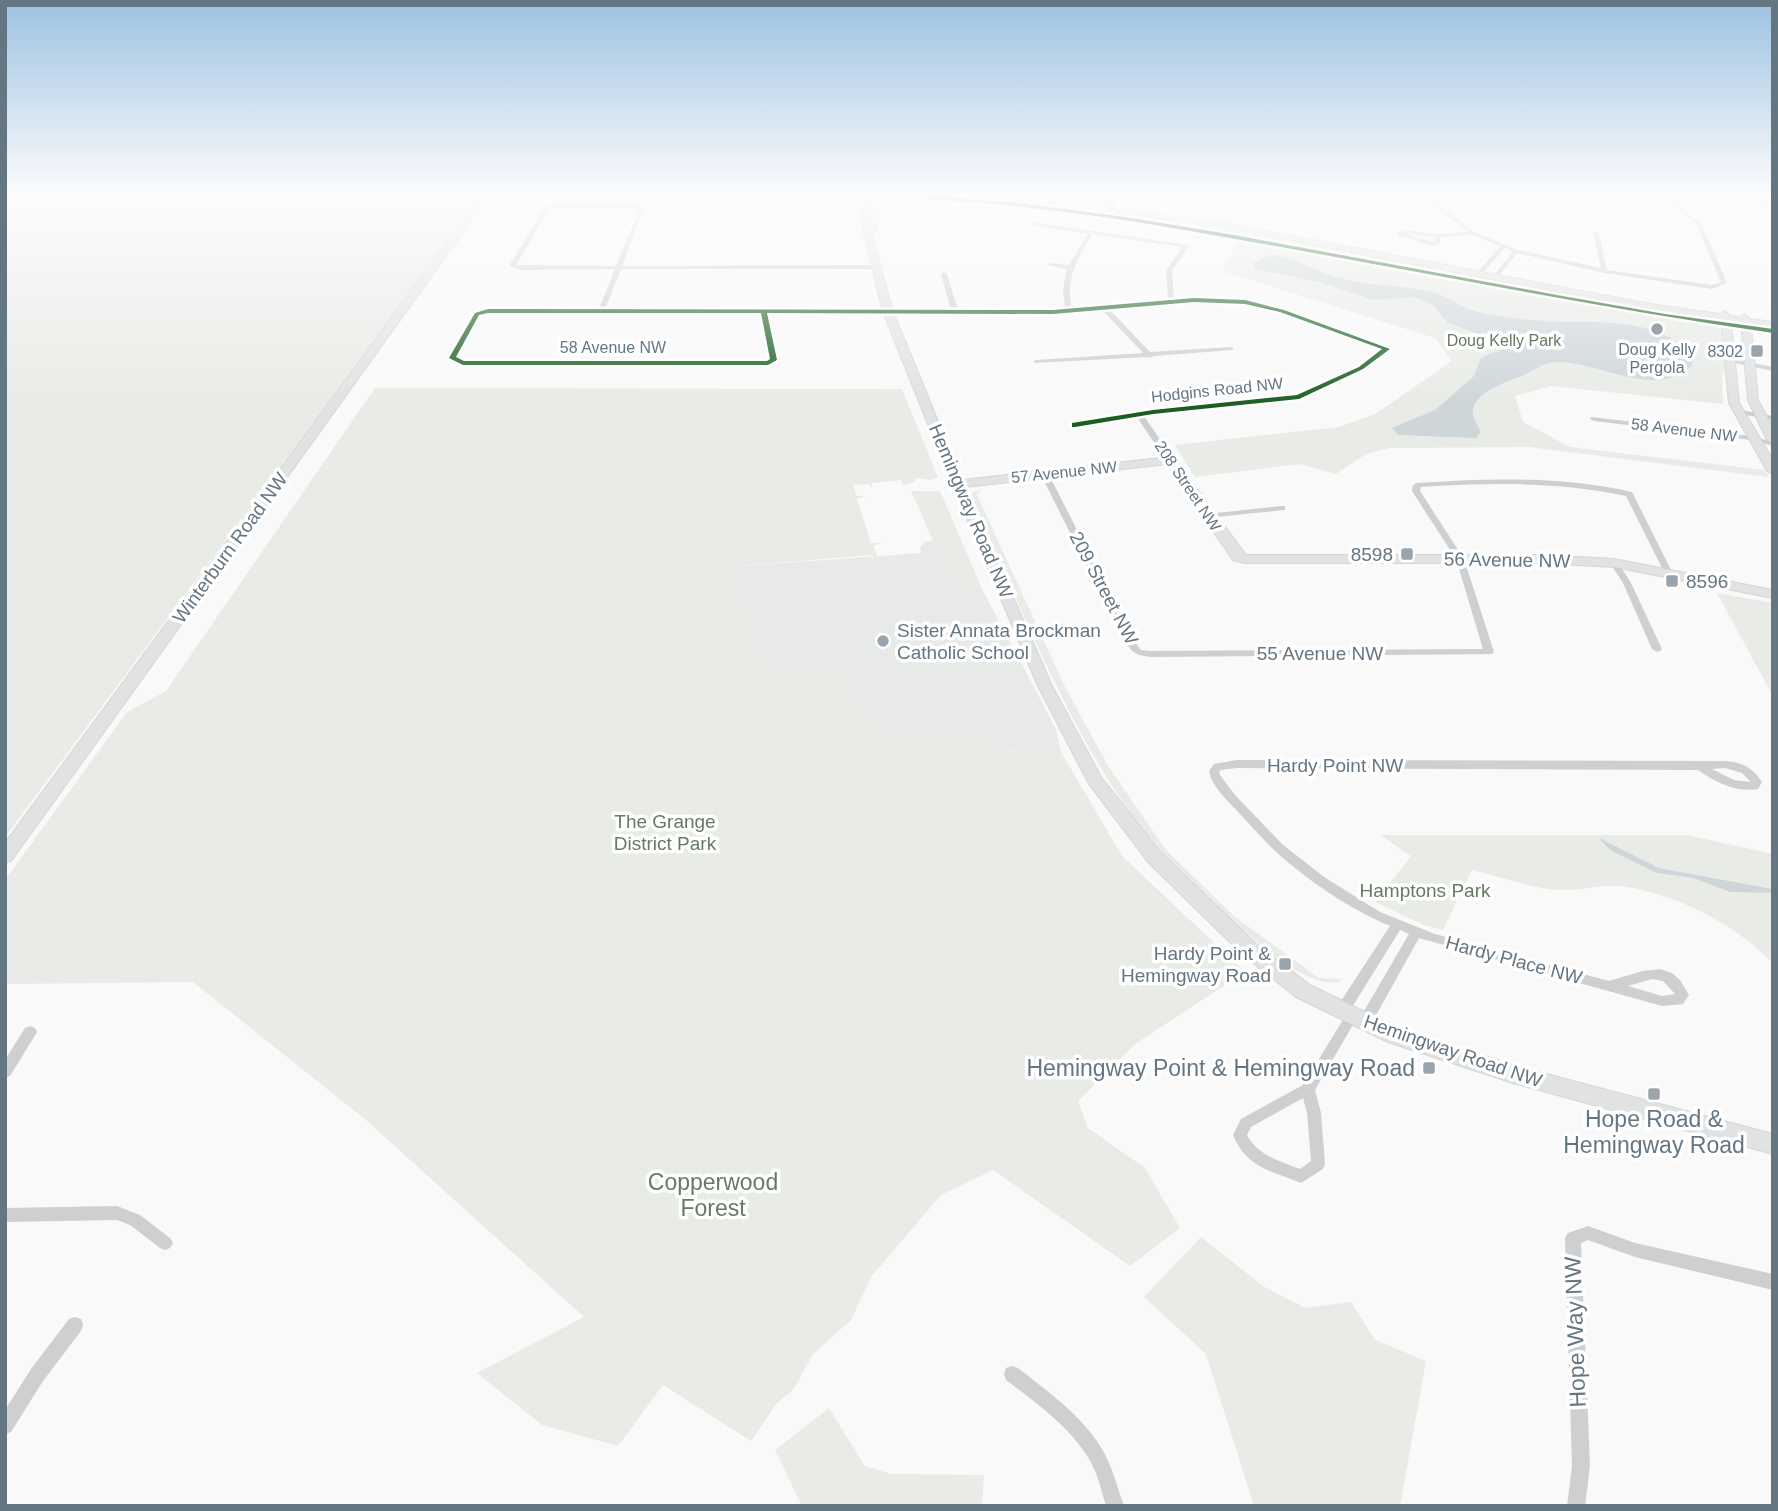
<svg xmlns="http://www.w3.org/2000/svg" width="1778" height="1511" font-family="Helvetica,sans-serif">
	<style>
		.built { fill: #e8e9e9 }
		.green { fill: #e8ebe6 }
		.water { fill: #ced6d9 }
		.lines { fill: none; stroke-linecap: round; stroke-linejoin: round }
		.secondary-casing { stroke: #d5d6d7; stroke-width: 2 }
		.street { fill: #cecfd0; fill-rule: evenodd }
		.secondary { fill: #e1e2e2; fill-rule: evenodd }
		.cycleway-casing { stroke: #fff; stroke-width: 5 }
		.cycleway { fill: #1b5e20; fill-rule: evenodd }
		.poi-dot { fill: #99a4ac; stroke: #fff; stroke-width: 2.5 }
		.labels { text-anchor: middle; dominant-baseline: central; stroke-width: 7; stroke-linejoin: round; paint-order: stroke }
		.far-park-label { font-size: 16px; fill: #687a64; stroke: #fff }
		.far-street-label { font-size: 16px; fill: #657683; stroke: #fff }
		.far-poi-label { font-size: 16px; fill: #657683; stroke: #fff }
		.street-label { font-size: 19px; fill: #657683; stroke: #fff }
		.poi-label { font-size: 19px; fill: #657683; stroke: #fff; text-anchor: end }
		.park-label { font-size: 19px; fill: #687a64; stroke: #fff }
		.near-poi-label { font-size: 23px; fill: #657683; stroke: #fff; text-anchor: end }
		.near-park-label { font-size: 23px; fill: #687a64; stroke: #fff }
		.near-street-label { font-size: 23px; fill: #657683; stroke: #fff }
	</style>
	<rect width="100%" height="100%" fill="#f9f9f9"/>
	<path class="built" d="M935,540L952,583L982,589L1056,729L1061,752L999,750L995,732L888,730L864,722L839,667L768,676L729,567L921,553L920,547L925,542Z"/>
	<path class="green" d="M5,195H482L5,837Z
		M888,195C1136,195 1392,260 1635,307L1655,314L1719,321L1726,366L1722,377L1723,404L1551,386L1515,396L1523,422L1570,447L1764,470L1769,477L1529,447L1389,448L1366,454L1336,474L1300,464L1195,477L1175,445L1339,427L1375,414L1452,361L1435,338L1222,271L1240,239L1105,216Z
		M375,388L902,389L938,477L931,480L916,478L915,482L903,485L901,480L872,483V488L869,484L853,485L857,496H865L857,499L871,543H882L873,546L878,558L871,555L729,567L768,676L839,667L864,722L888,730L995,732L999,750L1061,752L1122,856L1245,972L1135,1044L1078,1101L1088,1128L1145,1168L1180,1228L1130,1266L993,1170L941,1195L871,1277L851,1320L813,1354L793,1390L777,1403L751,1441L663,1385L618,1446L542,1425L477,1373L584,1317L366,1120L193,982L5,984V880L127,712L166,691Z
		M982,488L977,495L1065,687L1108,766L1166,850L1235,917L1319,978L1342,979L1338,983C1304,983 1277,957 1251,937C1219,911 1184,882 1158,850C1073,745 1025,616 970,494Z
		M911,491H940L982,589L952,583Z
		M1717,593L1773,603V696Z
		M1380,835H1687L1773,854V889L1659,868L1599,839L1657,873L1693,878L1730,892L1773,893V963C1734,923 1676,894 1621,886C1600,884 1581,891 1561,890C1532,889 1500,876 1472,870L1443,930L1424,925L1375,902L1411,856Z
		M1201,1237L1263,1286L1305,1308L1351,1302L1375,1340L1426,1361L1400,1506H1254L1206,1354L1144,1297Z
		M829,1408L865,1466L891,1474L984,1475L982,1506H802L775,1450Z"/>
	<path class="water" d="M1270,255C1299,257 1315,272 1340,278C1371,287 1404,284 1435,293C1449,297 1460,307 1474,311C1492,316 1513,318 1532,320C1586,326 1651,311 1694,356L1692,366C1656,400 1597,361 1557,362C1543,362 1535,370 1523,375C1506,383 1470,392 1473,416L1481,432L1476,438L1398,435L1392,428L1435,410L1474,376L1481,358L1504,348V343L1448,323L1432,304L1414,297L1373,300L1320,282L1254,269V262Z
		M1599,838L1659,868L1773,889V893L1730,892L1693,878L1657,873L1610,850Z"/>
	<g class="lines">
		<defs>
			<path id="secondary" d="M482,195H490L11,861L5,862V843Z
				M859,195H867L869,218L870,195H878L877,229L871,231L893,312L962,480L1170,457L1174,458L1246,555H1542L1614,559L1773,590V598L1614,567L1542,563H1245L1233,560L1167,464L965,487L1052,686L1101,777L1160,852L1256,944L1310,985L1400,1029L1513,1065L1773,1134V1154L1513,1083L1388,1042L1296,997L1242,954L1148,862L1089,784L1038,686L952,484L883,312L862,226Z
				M982,195H1004L1219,222L1651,304L1720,314L1725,311L1730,316L1740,317L1745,314L1750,319L1773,322V328L1751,325L1758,400L1773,428V443L1767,440L1748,400L1741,323L1731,322L1739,403L1773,460V474L1767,471L1729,403L1721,320L1651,310L1219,226Z"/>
		</defs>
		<use href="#secondary" class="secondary-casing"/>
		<path class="street" d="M1109,195H1115L1114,209L1111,211L1108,209Z
			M1419,195H1425L1430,198L1773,197V201H1760L1773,209V213L1753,201H1671L1701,223L1727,283L1712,289L1604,273L1517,253L1496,279L1493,277L1513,252L1505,248L1481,275H1477V273L1500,246L1472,235L1440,237V244L1433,246L1397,235V233L1405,230L1437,234L1468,232L1427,201L1376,202L1373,200L1376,198H1423ZM1434,201H1664L1696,224L1721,282L1712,285L1607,270L1599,233L1596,231L1593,233L1601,268L1518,250L1475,232ZM1405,234L1434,237L1435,242H1433Z
			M546,205H645L622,266L876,265L879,267L876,269H621L605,309L951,310L941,274L944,272L947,274L958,310L1065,309L1063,289L1067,269L1047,265L1050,263L1069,265L1088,234L1030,225V223L1032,222L1188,245L1189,246L1172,271L1174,300L1194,298L1245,300L1284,310L1390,349L1363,369L1302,399L1144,416L1174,460L1170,462H1167L1137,417L1075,427L1071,425L1075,423L1153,410L1297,395L1359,367L1382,349L1280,312L1245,304L1194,302L1109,309L1150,352L1231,347L1233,348V350L1153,356L1150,358L1147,357L1034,363V361L1036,360L1143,353L1102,310L1053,314L767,313L777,360L768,365H463L450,359L449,358L475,313L488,309H599L615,269L521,270L509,266ZM550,208H640L616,266L516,265ZM1093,234L1182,247L1166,271L1168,300L1072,309C1065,279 1077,258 1093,234ZM488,313H761L770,359L767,361H464L456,357L479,315Z
			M1732,359L1773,367V371L1730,362V360Z
			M1735,409L1773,416V420L1735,413Z
			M1591,417L1751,436L1773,442V446L1751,440L1594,421L1590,419Z
			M1042,473H1045L1049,475L1134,641L1141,650L1151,651L1483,649L1456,559L1412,491L1413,485L1417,483C1489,478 1561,476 1632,492L1672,572L1668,575L1664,572L1626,496C1558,481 1489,483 1421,487L1420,491L1464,559L1494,652L1492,654L1151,657C1136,655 1134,654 1125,642L1041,475Z
			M1282,506H1285V510L1207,518L1203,516L1207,514Z
			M1614,560L1617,561L1631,583L1662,649L1660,651L1657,652L1652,649L1623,583L1610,563Z
			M1237,760L1725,761C1742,762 1753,768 1762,782L1758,789C1736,793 1715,782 1698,770L1237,768L1221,770L1219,772L1220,775L1235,795L1282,844L1324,877L1380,912L1435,934L1609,981L1643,971L1660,969L1672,973L1680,980L1689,995L1683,1004L1662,1006L1419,938L1370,1026L1365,1028L1360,1026L1358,1022L1360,1018L1409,934L1400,930L1349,1012L1352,1011L1357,1012L1358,1016L1315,1090L1321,1113L1325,1164L1323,1169L1301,1183C1271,1171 1246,1167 1233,1135L1241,1119L1303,1085L1346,1015L1342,1016L1337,1015L1336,1011L1337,1007L1390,926C1351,910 1304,878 1273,849C1262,838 1251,826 1240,814C1229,802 1212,787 1209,771L1214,764ZM1725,768L1742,773L1751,782L1734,780L1712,769ZM1652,979L1663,981L1675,994L1662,996L1628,986ZM1303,1098L1307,1113L1311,1161L1300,1169C1280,1161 1257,1155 1247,1135L1251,1127Z
			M30,1026L35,1028L37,1032L10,1076L5,1078V1060L25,1028Z
			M117,1206L140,1215L170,1238L173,1243L170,1248L165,1250L160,1248L130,1225L117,1220L5,1222V1208Z
			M1588,1226L1635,1243L1773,1274V1290L1635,1257L1588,1240L1581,1243L1590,1466L1585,1506H1567L1572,1466L1565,1238L1568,1233Z
			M75,1317L81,1319L83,1325L81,1331L43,1381L11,1432L5,1434V1410L31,1369L69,1319Z
			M1012,1366L1018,1368C1048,1392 1082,1415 1102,1449C1112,1466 1117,1486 1124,1506H1106C1101,1490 1098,1474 1089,1459C1069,1426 1036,1403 1006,1380L1004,1374L1006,1368Z"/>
		<use href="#secondary" class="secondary"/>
		<defs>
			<path id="cycleway" d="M906,195H926L1018,203L1126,217L1234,235L1557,295L1665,314L1773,329V333C1560,302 1349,257 1137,222C1087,214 1036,208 985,203C964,201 923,201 906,195Z
				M1194,298L1245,300L1284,310L1390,349L1363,369L1299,399L1153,414L1075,427H1072V423L1153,410L1297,395L1359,367L1382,349L1280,312L1245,304L1194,302L1053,314L767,313L777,360L768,365H463L449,358L475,313L488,309L1053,310ZM488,313H761L770,359L767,361H464L456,357L479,315Z"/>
		</defs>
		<use href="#cycleway" class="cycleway-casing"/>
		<use href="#cycleway" class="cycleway"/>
	</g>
	<linearGradient id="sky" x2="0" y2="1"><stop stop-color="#9dc2e2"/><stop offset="0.48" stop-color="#fcfcfc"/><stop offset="1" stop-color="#fcfcfc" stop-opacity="0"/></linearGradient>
	<rect width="1778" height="406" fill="url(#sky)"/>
	<g class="poi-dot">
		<circle cx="1657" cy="329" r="7"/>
		<rect x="1750" y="344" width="14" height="14" rx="3.5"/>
		<rect x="1400" y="547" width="14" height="14" rx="3.5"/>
		<rect x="1665" y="574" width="14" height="14" rx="3.5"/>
		<circle cx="883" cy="641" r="7"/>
		<rect x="1278" y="957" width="14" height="14" rx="3.5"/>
		<rect x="1422" y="1061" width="14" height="14" rx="3.5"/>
		<rect x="1647" y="1087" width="14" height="14" rx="3.5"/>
	</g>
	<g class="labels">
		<g class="far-park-label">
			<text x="1504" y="340">Doug Kelly Park</text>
		</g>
		<g class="far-street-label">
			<text x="613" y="347">58 Avenue NW</text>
			<text transform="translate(1217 390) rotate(-6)">Hodgins Road NW</text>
			<text transform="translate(1684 430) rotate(7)">58 Avenue NW</text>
			<text transform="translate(1064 472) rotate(-6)">57 Avenue NW</text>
			<text transform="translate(1188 486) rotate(56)">208 Street NW</text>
		</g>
		<g class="far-poi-label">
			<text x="1657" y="349">Doug Kelly<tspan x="1657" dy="18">Pergola</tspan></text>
			<text x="1743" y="351" text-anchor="end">8302</text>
		</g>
		<g class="street-label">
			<text transform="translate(971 511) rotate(67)">Hemingway Road NW</text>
			<text transform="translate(230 548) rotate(-54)">Winterburn Road NW</text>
			<text transform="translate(1507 560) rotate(1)">56 Avenue NW</text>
			<text transform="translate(1104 588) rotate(62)">209 Street NW</text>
			<text x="1320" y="653">55 Avenue NW</text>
			<text x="1335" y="765">Hardy Point NW</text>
			<text transform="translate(1514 960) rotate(15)">Hardy Place NW</text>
			<text transform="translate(1453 1051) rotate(19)">Hemingway Road NW</text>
		</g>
		<g class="poi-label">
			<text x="1393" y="554">8598</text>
			<text x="1686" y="581" text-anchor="start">8596</text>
			<text x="897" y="630" text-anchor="start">Sister Annata Brockman<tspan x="897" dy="22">Catholic School</tspan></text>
			<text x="1271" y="953">Hardy Point &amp;<tspan x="1271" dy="22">Hemingway Road</tspan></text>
		</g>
		<g class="park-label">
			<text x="665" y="821">The Grange<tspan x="665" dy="22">District Park</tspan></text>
			<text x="1425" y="890">Hamptons Park</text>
		</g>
		<g class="near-poi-label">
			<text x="1415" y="1068">Hemingway Point &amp; Hemingway Road</text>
			<text x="1654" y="1119" text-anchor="middle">Hope Road &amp;<tspan x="1654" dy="26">Hemingway Road</tspan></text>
		</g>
		<g class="near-park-label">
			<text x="713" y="1182">Copperwood<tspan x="713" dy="26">Forest</tspan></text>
		</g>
		<g class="near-street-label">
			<text transform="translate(1575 1332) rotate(-92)">Hope Way NW</text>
		</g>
	</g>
	<rect width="1778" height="1511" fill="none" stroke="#657683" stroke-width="14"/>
</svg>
